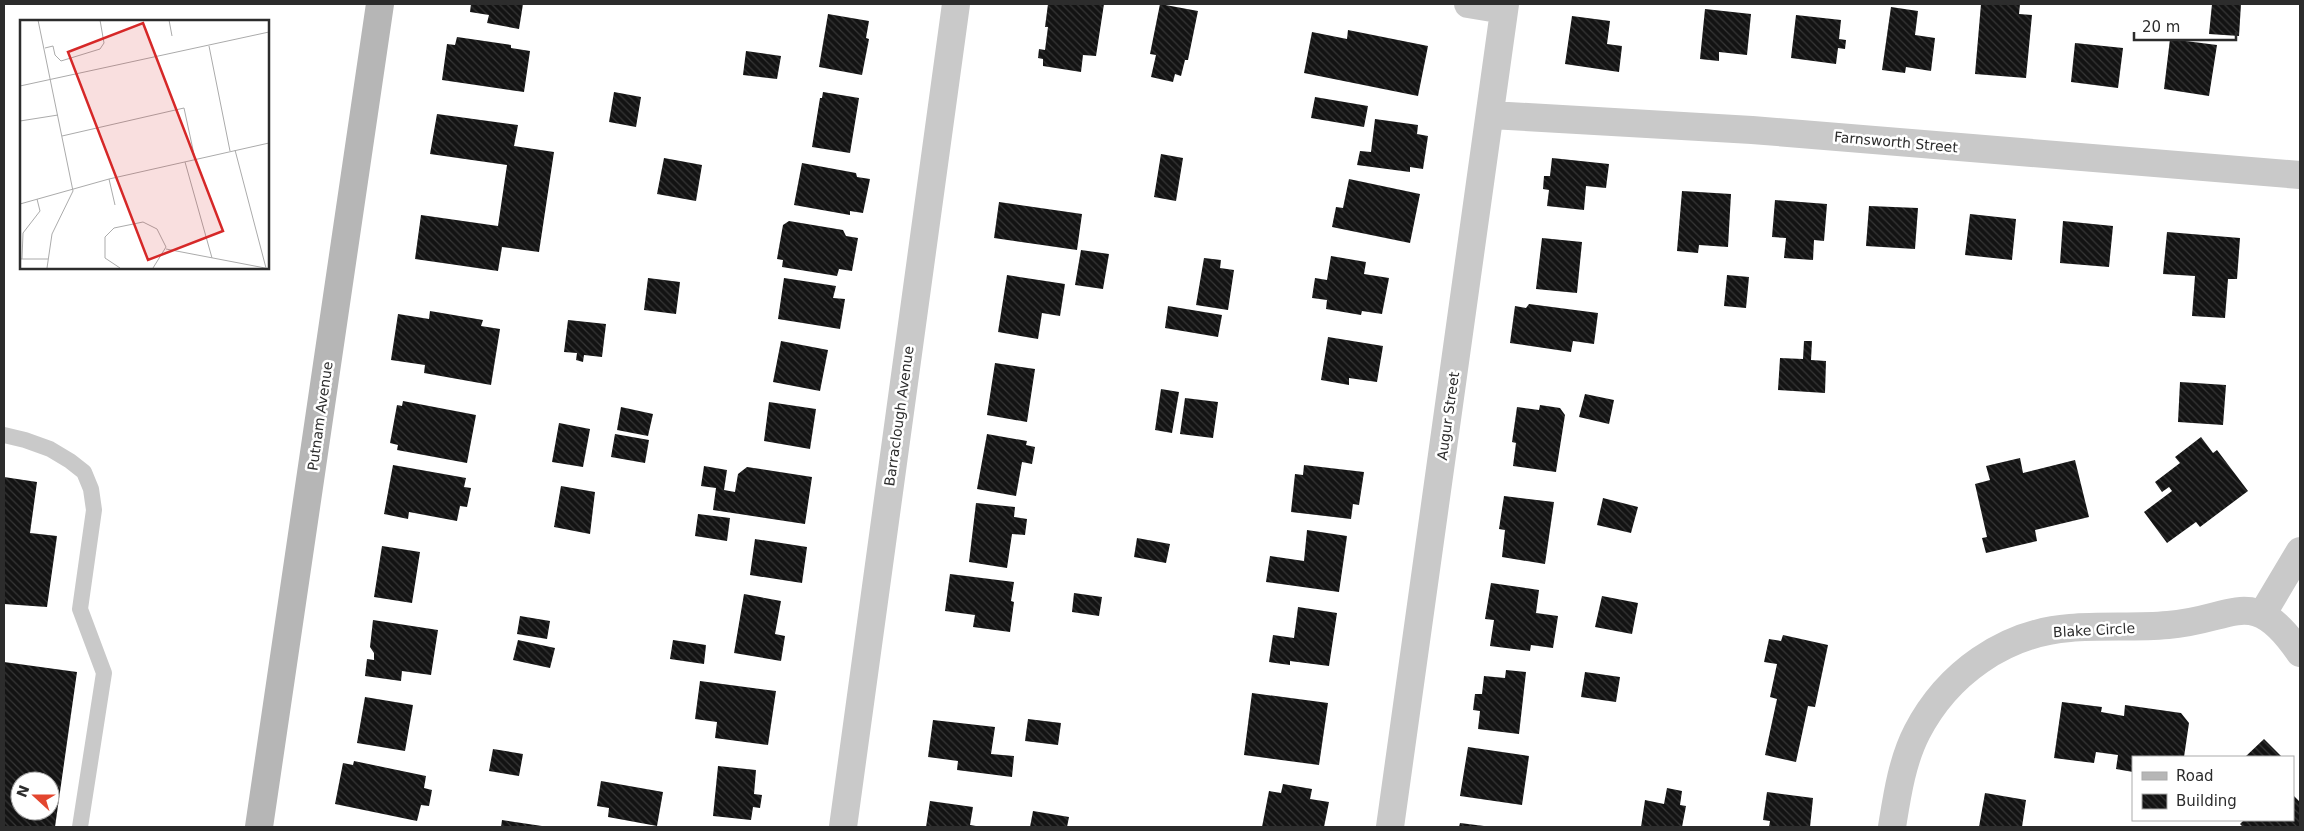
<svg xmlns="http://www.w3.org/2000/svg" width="2304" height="831" font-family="'DejaVu Sans',sans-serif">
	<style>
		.building { fill: url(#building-back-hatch); fill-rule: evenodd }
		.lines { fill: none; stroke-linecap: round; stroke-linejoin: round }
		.lane { stroke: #c9c9c9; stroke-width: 16 }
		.street { stroke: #c9c9c9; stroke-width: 28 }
		.secondary { stroke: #b6b6b6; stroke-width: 28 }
		.labels { text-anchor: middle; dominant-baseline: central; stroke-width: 5; stroke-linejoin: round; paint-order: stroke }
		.street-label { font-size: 14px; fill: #2c2c2c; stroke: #fff }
		.inset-road { fill: none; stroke: #ababab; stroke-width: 1 }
		.view { fill: #d62828; fill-opacity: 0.15; stroke: #d62828; stroke-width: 2.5 }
		.inset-edge { fill: none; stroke: #2c2c2c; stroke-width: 2.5 }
	</style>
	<defs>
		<pattern id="building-back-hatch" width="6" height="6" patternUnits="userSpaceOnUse" patternTransform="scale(1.25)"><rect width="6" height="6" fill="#131313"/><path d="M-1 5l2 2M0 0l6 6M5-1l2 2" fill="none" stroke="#363636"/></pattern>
	</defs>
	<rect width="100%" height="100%" fill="#fff"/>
	<path class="building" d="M471,4H523L519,29L487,23L489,15L470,12Z
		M1048,4H1104L1096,56L1083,55L1081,72L1043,66V59L1038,58L1039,49L1045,50L1048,27H1045Z
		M1160,4L1198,11L1188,60H1185L1181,76L1175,74L1173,82L1151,77L1156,55L1150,54Z
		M1981,4H2020L2019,14L2032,15L2026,78L1975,74Z
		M2212,4H2241L2239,36L2209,34Z
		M1891,7L1918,11L1915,35L1935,38L1931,71L1906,67L1905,73L1882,70Z
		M1705,9L1751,14L1747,55L1719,52V61L1700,59Z
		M828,14L869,21L866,38L869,39L862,75L819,67Z
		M1796,15L1841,20L1839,39L1846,40L1845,49L1838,48L1836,64L1791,58Z
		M1572,16L1610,21L1607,44L1622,46L1619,72L1565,64Z
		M1348,30L1428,46L1418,96L1304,73L1312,32L1347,39Z
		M457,37L511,45V48L530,51L524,92L442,80L447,44L455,45Z
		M2170,39L2217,45L2209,96L2164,89Z
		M2075,43L2123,48L2118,88L2071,82Z
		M746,51L781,56L777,79L743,75Z
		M614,92L641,97L636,127L609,122Z
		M823,92L859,98L850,153L812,147L820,98H822Z
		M1315,97L1368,106L1364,127L1311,118Z
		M437,114L518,125L514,146L554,152L539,252L502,247L498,271L415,259L421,215L498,226L507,165L430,154Z
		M1375,119L1418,125L1417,134L1428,136L1423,169L1410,167V172L1357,165L1360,151L1371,152Z
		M1161,154L1183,158L1176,201L1154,197Z
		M664,158L702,165L696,201L657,194Z
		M1552,158L1609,164L1606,188L1586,186L1584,210L1547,206L1549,190L1543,189L1544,176H1550Z
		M802,163L856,173L857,177L870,179L863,213L850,211V215L794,205Z
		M1349,179L1420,194L1410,243L1332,227L1336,207L1343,208Z
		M1682,191L1731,194L1728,247L1699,245L1698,253L1677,251Z
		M1775,200L1827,204L1824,241L1814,240L1813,260L1784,258L1786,238L1772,237Z
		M999,202L1082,214L1077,250L994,238Z
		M1869,206L1918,208L1915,249L1866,246Z
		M1970,214L2016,219L2012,260L1965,255Z
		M789,221L843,230L846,236L858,238L852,271L839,269L837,276L782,267L783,260L777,259L783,225Z
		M2063,221L2113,226L2109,267L2060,263Z
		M2167,232L2240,238L2237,279H2228L2225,318L2192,316L2195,276L2163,274Z
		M1542,238L1582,242L1577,293L1536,289Z
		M1081,250L1109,254L1103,289L1075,285Z
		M1331,256L1366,262L1364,274L1389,278L1382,314L1362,311L1361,315L1326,309L1327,300L1312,298L1315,278L1327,280Z
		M1204,258L1221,260L1220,268L1234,270L1228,310L1196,305Z
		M1007,275L1065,284L1060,316L1042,313L1038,339L998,332Z
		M1727,275L1749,277L1746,308L1724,306Z
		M648,278L680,282L676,314L644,310Z
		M784,278L836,286L833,298L845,299L840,329L778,319Z
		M1529,304L1598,313L1594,344L1573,341L1571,352L1510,343L1515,306L1526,308Z
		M1168,306L1222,315L1218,337L1165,328Z
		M430,311L483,320L481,326L500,329L491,385L424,373L425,365L391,360L398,314L429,319Z
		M568,320L606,324L602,357L584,355L583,362L576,360L577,353L564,352Z
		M1328,337L1383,346L1377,382L1349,378V385L1321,380Z
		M781,341L828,350L820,391L773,382Z
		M1804,341H1812L1811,360L1826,361L1825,393L1778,390L1780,358L1803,359Z
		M995,363L1035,369L1027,422L987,415Z
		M2180,382L2226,385L2223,425L2178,422Z
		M1161,389L1179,392L1172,433L1155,430Z
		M1585,394L1614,400L1609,424L1579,417Z
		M1185,398L1218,402L1213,438L1180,434Z
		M403,401L476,415L467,463L397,450L398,445L390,443L397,405L402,406Z
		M769,402L816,409L810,449L764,441Z
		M1540,405L1560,408L1565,415L1556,472L1513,466L1516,443L1512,442L1517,407L1539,410Z
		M621,407L653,414L648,436L617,430Z
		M559,423L590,429L583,467L552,462Z
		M615,434L649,440L645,463L611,457Z
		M987,434L1027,441L1026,445L1035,447L1032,464L1022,462L1016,496L977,489Z
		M2201,437L2213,453L2217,450L2248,491L2200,527L2196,522L2167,543L2144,512L2172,491L2169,487L2162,492L2155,482L2180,463L2175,457Z
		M2020,458L2023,473L2075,460L2089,517L2035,530L2037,541L1986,553L1982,538L1987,537L1975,484L1990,480L1986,466Z
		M393,465L466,478L464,487L471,488L467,507L460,506L457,521L409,512L408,519L384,514Z
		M1304,465L1364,472L1359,505L1353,504L1351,519L1291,512L1295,474L1303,475Z
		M704,466L727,470L724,490L735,492L738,474L747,467L812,477L805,524L713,510L716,488L701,486Z
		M4,477L37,482L30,533L57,536L47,607L4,604Z
		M561,486L595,492L590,534L554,527Z
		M1504,496L1554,502L1545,564L1502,557L1505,530L1499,529Z
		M1603,498L1638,507L1631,533L1597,525Z
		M976,503L1015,507L1014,517L1027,519L1025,535L1012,534L1007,568L969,562Z
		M698,514L730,518L727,541L695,536Z
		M1307,530L1347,536L1339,592L1266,582L1270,556L1304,561Z
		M1137,538L1170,544L1166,563L1134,557Z
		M755,539L807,547L802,583L750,575Z
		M382,546L420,552L412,603L374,597Z
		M950,574L1014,582L1011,601L1014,602L1010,632L973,627L975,615L945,611Z
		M1491,583L1539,590L1536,613L1558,616L1553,648L1531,645L1530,651L1490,646L1494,620L1485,619Z
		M1074,593L1102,597L1099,616L1072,612Z
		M744,594L781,601L775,634L785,636L781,661L734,653Z
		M1602,596L1638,603L1632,634L1595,627Z
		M1298,607L1337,613L1329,666L1290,661V665L1269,662L1273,635L1294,638Z
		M520,616L550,621L547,639L517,634Z
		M373,620L438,630L431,675L402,671L401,681L365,676L367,659L374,660V653L370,647Z
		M1783,635L1828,645L1815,707L1808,706L1796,762L1765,755L1777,699L1770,697L1777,664L1764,662L1769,639L1781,641Z
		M518,640L555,648L550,668L513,660Z
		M673,640L706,645L704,664L670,659Z
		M4,662L77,672L55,827H4ZM20,781H50V811H20Z
		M1506,670L1526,672L1519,734L1478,729L1480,711L1473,710L1475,694H1482L1484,676L1505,678Z
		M1585,672L1620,677L1616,702L1581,697Z
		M700,681L776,691L768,745L715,738L717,722L695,719Z
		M1252,693L1328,703L1319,765L1244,755Z
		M365,697L413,705L405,751L357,743Z
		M2062,702L2102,707L2101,712L2124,716L2125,705L2181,713L2189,723L2184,757H2133V772L2116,769L2118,755L2096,752L2094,763L2054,758Z
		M1028,719L1061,723L1058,745L1025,741Z
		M933,720L995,727L991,754L1014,756L1012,777L957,770L958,761L928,757Z
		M2264,739L2282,757H2245Z
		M1468,747L1529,756L1522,805L1460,796Z
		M493,749L523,754L519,776L489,771Z
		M354,761L426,776L424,788L432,790L429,806L421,805L417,821L335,804L343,763L353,765Z
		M718,766L756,770L754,794L762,795L760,808L753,807L751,820L713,816Z
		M601,781L663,792L657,826L608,817L609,808L597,806Z
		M1283,784L1312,789L1310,799L1329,802L1324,827H1262L1269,791L1281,793Z
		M1667,788L1682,791L1680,805L1686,806L1682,827H1641L1645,800L1664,804Z
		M1767,792L1813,798L1810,827H1769L1770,821L1763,820Z
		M1985,793L2026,800L2022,827H1979Z
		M2293,795L2300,802V827H2243L2240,824L2244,820H2293Z
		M930,801L973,807L970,825L982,827H926Z
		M1033,811L1069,817L1067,827H1030Z
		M502,820L542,826V827H501Z
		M1460,823L1484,826V827H1459Z"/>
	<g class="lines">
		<path class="lane" d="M4,435L25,440L50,449L70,461L84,472L91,489L94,510L80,609L104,673L80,827"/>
		<path class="street" d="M1468,4L1504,10
			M1491,115L1752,130L2300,175
			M2263,613L2300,551
			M843,827L956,4
			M1390,827L1505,4
			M1892,827C1897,796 1902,761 1917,732C1947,674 2004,633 2070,628C2102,625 2135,628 2168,625C2235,620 2252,583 2300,653"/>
		<path class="secondary" d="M259,827L380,4"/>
	</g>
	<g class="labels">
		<g class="street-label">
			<text transform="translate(1896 142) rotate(5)">Farnsworth Street</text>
			<text transform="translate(320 416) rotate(-82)">Putnam Avenue</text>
			<text transform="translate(899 416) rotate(-82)">Barraclough Avenue</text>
			<text transform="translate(1448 416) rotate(-82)">Augur Street</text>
			<text transform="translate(2094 630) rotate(-3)">Blake Circle</text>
		</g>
	</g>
	<g transform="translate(20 20)">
		<rect width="249" height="249" fill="#fff"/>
		<path class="inset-road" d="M18,0L53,171L32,214L27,248M149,0L152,16M189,26L210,131M25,28L33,26L35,35L41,41L80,29L84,23L80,0M0,66L249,12M0,101L38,95M42,116L164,88L175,139M215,130L246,248M165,142L192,238M89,159L95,185M0,184L89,159L249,123M146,229L245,248M0,239H28M2,239L3,213L20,191L17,179M100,248L85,238V217L94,208L123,202L137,209L146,227L133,248"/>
		<path class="view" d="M123,3L203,211L128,240L48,32Z"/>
		<rect width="249" height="249" class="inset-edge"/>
	</g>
	<rect width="2304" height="831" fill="none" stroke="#2c2c2c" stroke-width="10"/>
	<rect x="2132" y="756" width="162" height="65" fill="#ffffff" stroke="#ababab"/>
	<rect x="2142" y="772" width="25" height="8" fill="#b6b6b6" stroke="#ababab"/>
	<text x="2176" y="781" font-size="15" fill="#2c2c2c">Road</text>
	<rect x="2142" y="794" width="25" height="15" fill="url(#building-back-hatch)" stroke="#ababab"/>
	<text x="2176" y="806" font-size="15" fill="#2c2c2c">Building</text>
	<g transform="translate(35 796) rotate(291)"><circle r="24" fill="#ffffff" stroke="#ababab"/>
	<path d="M0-4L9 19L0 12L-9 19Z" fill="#e3462f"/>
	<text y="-8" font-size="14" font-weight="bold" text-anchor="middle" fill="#2c2c2c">N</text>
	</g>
	<path d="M2134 32v8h102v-8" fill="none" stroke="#2c2c2c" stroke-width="2.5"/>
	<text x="2142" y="32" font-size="15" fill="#2c2c2c" stroke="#ffffff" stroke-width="4" paint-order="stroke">20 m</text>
</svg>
